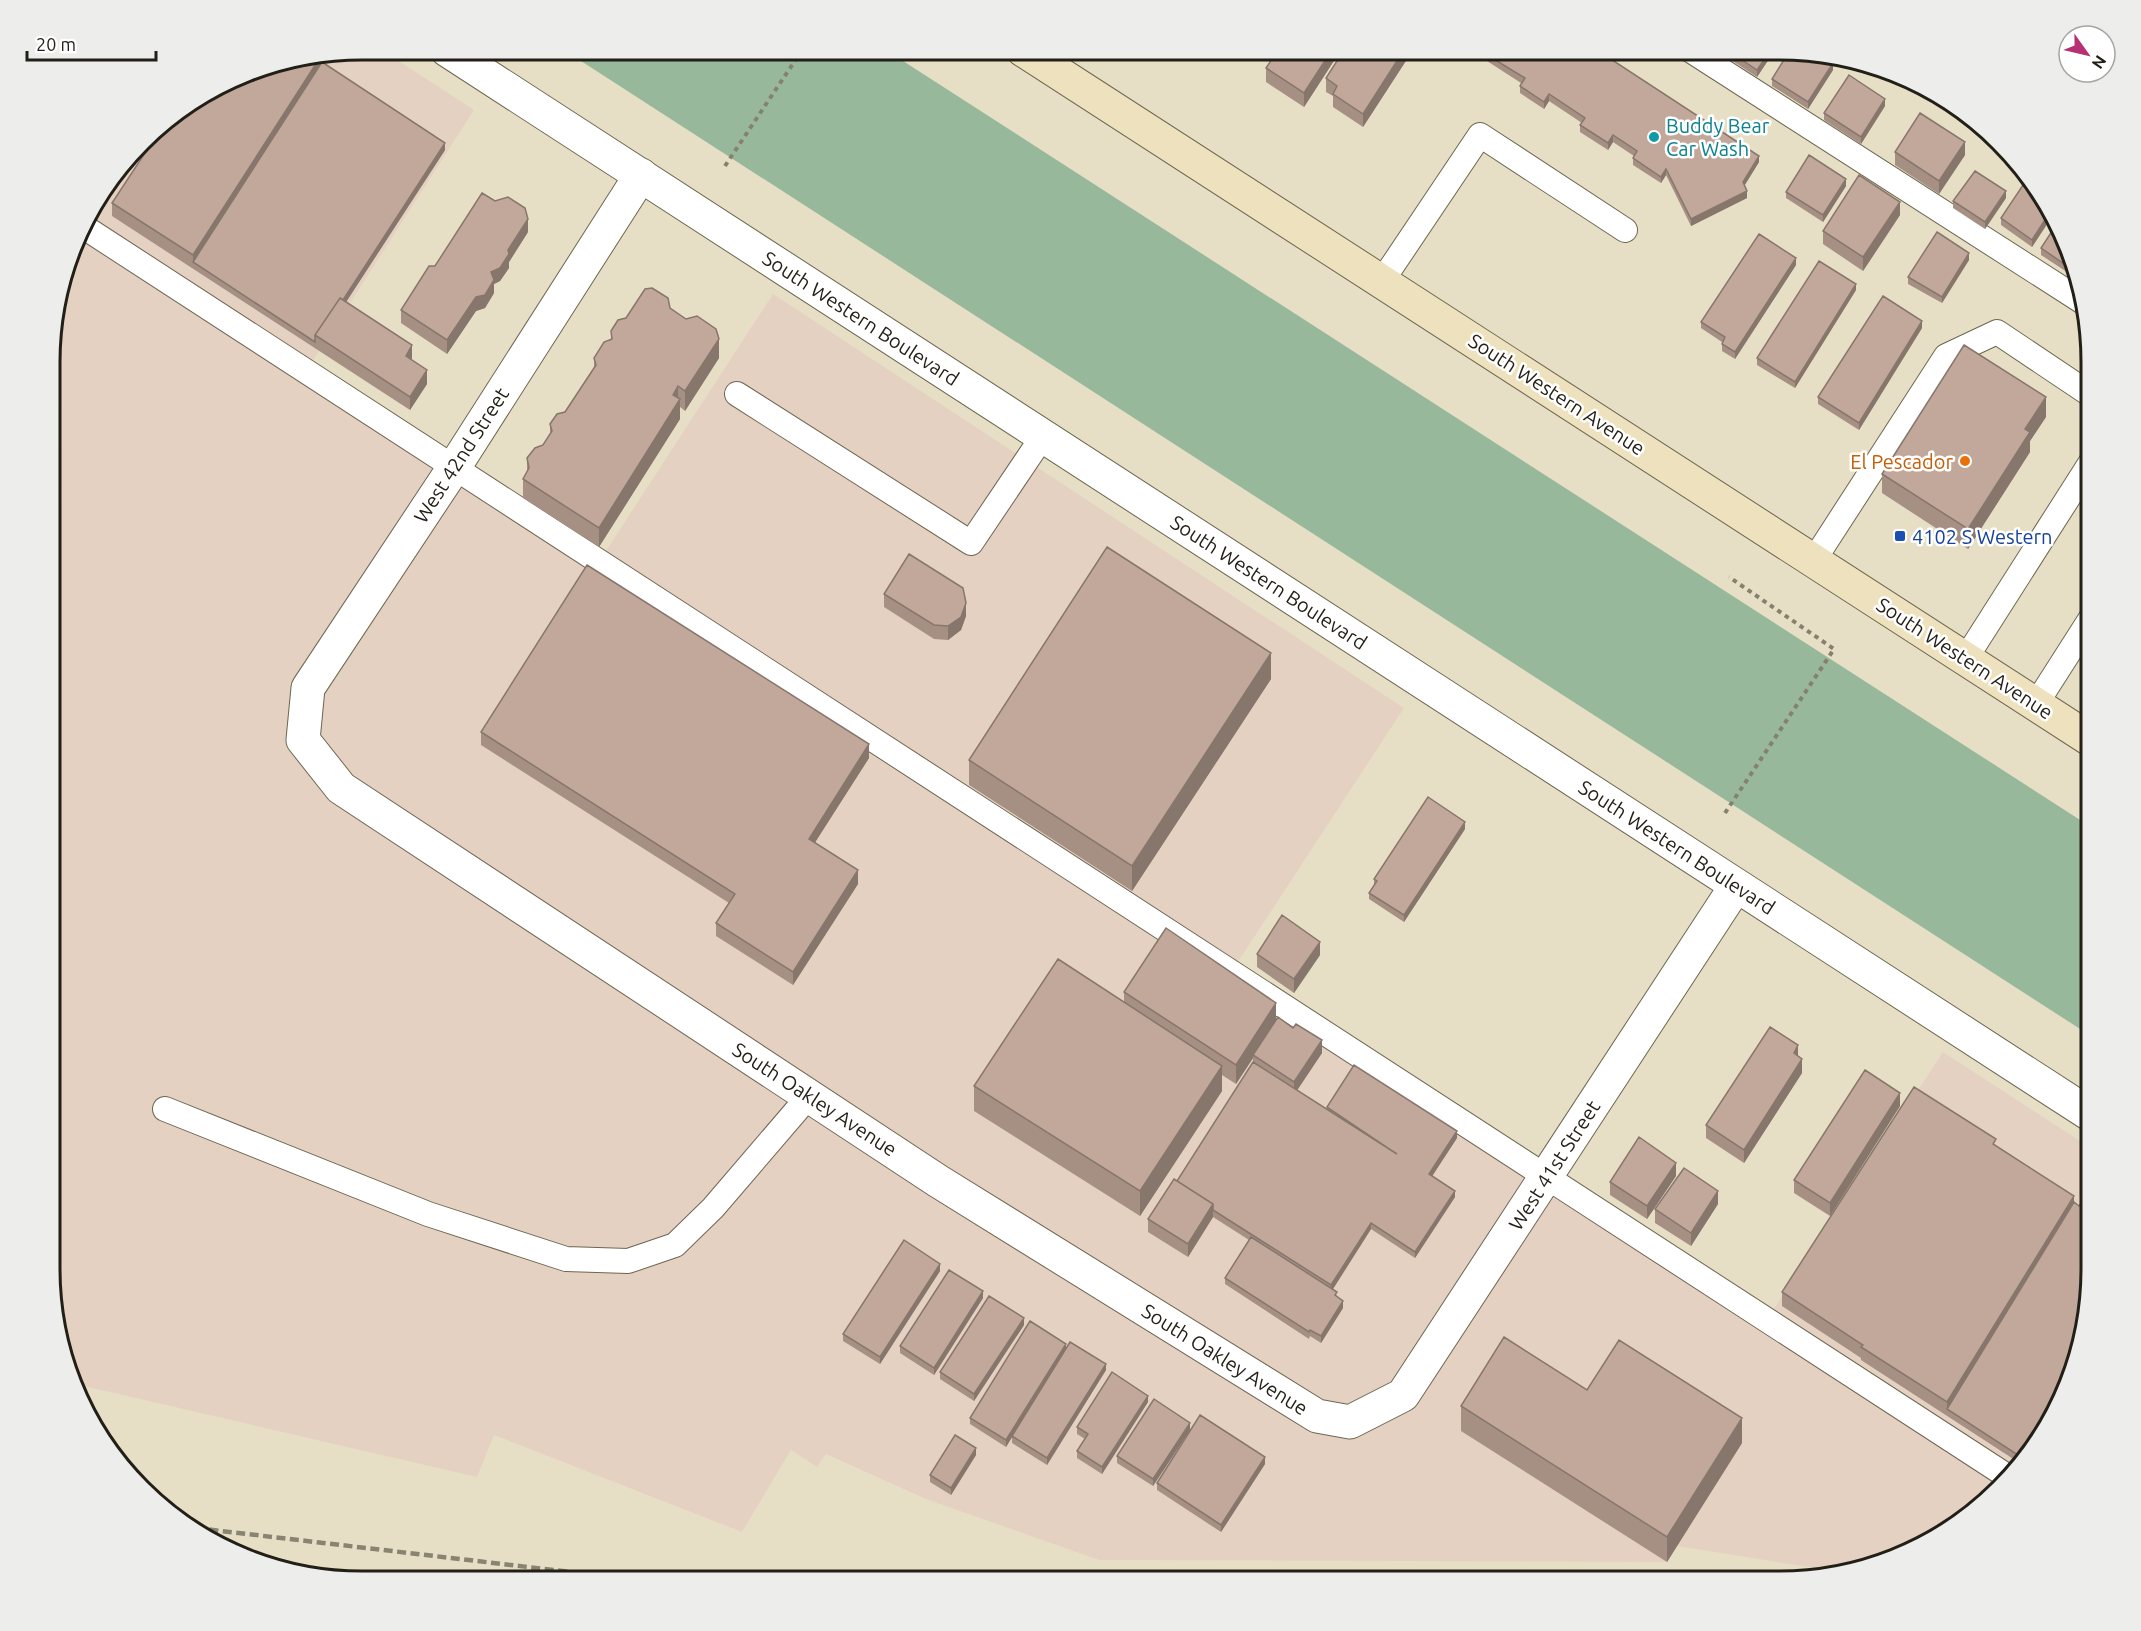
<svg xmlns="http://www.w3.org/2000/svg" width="2141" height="1631" font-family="Ubuntu,sans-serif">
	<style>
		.industrial { fill: #e5d1c2 }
		.green { fill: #97b89b }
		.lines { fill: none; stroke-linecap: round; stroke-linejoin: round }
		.service-casing { stroke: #6d6650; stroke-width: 26 }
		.minor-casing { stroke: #6d6650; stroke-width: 35 }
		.tertiary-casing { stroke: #6d6650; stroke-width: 35 }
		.secondary-casing { stroke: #6d6650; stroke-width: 35 }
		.path { stroke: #86806f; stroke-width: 4; stroke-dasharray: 4.5 4.5; stroke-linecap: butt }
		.service { stroke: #fff; stroke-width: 24 }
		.minor { stroke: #fff; stroke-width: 33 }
		.tertiary { stroke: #fff; stroke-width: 33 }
		.secondary { stroke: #eee2be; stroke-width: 33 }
		.rail { stroke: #898371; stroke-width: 4.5; stroke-dasharray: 9 4.5; stroke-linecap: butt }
		.wall { fill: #a69084 }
		.shaded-wall { fill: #87766c }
		.building { fill: #c1a89a; stroke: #87766c; stroke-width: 1.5 }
		.culture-dot { fill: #0f9aa8; stroke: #fff; stroke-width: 2 }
		.food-dot { fill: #e8710a; stroke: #fff; stroke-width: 2 }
		.transit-dot { fill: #1a4fb4; stroke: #fff; stroke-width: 2 }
		.labels { text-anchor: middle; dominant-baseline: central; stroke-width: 5; stroke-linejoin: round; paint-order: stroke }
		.culture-label { font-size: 20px; fill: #0d838f; stroke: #fff; text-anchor: start }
		.street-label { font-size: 20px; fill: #221f16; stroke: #fff }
		.food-label { font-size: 20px; fill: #c56008; stroke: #fff; text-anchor: end }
		.transit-label { font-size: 20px; fill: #164399; stroke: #fff; text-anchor: start }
		.rim { fill: none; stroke: #221f16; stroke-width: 3 }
	</style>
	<rect width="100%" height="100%" fill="#e7dfc5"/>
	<path class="industrial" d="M362,50H382L474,110L307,370L600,560L773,294L1404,708L1232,971L1767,1319L1943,1052L2091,1148V1290L2068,1389L2014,1475L1917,1549L1846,1573L1677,1546L1667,1562L1099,1560L926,1499L826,1454L817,1467L791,1450L742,1532L494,1435L477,1477L75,1384L50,1290L52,321L91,206L156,127L261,66Z"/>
	<path class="green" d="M564,50H886L2091,827V1036Z"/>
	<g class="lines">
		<defs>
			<path id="service" d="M1690,50L2086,304
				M84,227L2010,1478
				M1382,281L1480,135L1625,230
				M737,394L971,543L1043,436
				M1814,560L1946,356L1997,332L2091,395
				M1966,658L2091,462
				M2036,704L2091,618
				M165,1109L428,1214L566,1259L628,1261L675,1245L713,1208L809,1096"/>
			<path id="minor" d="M641,175L455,466L308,688L303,740L341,788L938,1181L1317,1416L1350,1422L1403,1395L1736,886"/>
			<path id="tertiary" d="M447,50L2091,1115"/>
			<path id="secondary" d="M1023,50L2091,740"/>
		</defs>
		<use href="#service" class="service-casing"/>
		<use href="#minor" class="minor-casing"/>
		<use href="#tertiary" class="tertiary-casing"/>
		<use href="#secondary" class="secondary-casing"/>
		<path class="path" d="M725,166L802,50
			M1725,813L1834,649L1729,577"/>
		<use href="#service" class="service"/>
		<use href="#minor" class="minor"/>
		<use href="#tertiary" class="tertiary"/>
		<use href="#secondary" class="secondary"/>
		<path class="rail" d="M196,1528L647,1581"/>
	</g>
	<path class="wall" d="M1278,50H1341L1304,107L1266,82V68Z
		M1344,50H1413L1363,127L1333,107V96L1326,92V78Z
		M1719,50H1775L1757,77L1719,52Z
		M1487,55L1759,162L1744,186L1747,198L1691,226L1666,175L1661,183L1633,165V158L1634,156L1613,142L1608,150L1580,132V125L1582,123L1549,101L1544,109L1520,93V86L1521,83L1487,61Z
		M322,56V62L445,150L346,302L412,358L411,360L427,384L410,410L112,216V203Z
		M1833,70L1808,109L1772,86V79Z
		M1885,106L1861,144L1824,120V113Z
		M1895,152L1965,155L1939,194L1895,165Z
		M1846,186L1823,222L1786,198V192Z
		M2035,193L2053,215L2032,247L2001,225V218Z
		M2006,198L1985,229L1953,208V201Z
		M1900,215L1863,271L1823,244V231Z
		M528,232L509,262V268L500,281L494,284V293L485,308L476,311L447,354L401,323V310Z
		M2041,248L2076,272L2073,276L2041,255Z
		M1969,260L1942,303L1908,284V277Z
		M1796,265L1735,359L1722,351V342L1701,328V322Z
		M2076,273L2080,286L2075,282V275Z
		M1856,290L1795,388L1757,365V358Z
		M670,308L719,358L685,411L680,407V419L599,547L523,498V479L527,471V458L543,445L550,435V424L565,412L594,368V358L611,340V331Z
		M1922,328L1859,430L1818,404V397Z
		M2046,417L2030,441V452L1968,549L1882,493V474Z
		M884,594L966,616L961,630L948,640L934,639L884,607Z
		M1271,679L1132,891L969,785V760Z
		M481,732L869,758L815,842L858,884L793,985L716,936V923L729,903L481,745Z
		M1465,829L1404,922L1369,899V893L1374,885V879Z
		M1257,954L1320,955L1294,993L1257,967Z
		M1124,992L1276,1020L1322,1053L1297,1090L1327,1109V1107L1457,1138L1432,1176L1455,1197L1415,1258L1371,1229L1333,1289L1343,1308L1321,1343L1310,1336L1309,1339L1225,1284V1278L1249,1240L1213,1217L1188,1257L1148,1232V1219L1177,1181L1253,1063V1058L1236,1084L1222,1075V1091L1140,1216L974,1111V1086L1124,1002Z
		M1798,1056L1802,1073L1744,1163L1706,1138V1125Z
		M1900,1106L1830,1216L1794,1193V1180Z
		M1996,1146L2068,1389L2021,1464L1861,1360V1358L1782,1306V1292Z
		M1676,1176L1647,1219L1610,1195V1182Z
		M1718,1204L1691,1246L1655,1223V1209Z
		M940,1271L880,1364L843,1341V1334Z
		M983,1298L934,1375L900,1353V1346Z
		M1024,1325L974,1401L940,1379V1372Z
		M1066,1349L1106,1370L1047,1465L1012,1443V1437L1006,1447L970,1424V1418Z
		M1587,1390L1742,1443L1667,1562L1461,1431V1406Z
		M1148,1402L1102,1474L1077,1458V1451L1085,1439L1077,1434V1427Z
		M1190,1430L1153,1486L1117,1463V1456Z
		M976,1455L951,1495L930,1482V1475Z
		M1265,1464L1221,1532L1157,1490V1483Z"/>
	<path class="shaded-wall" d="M1332,50H1341L1304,107V93Z
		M1404,50H1413L1363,127V114Z
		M1771,50H1775L1757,77V70Z
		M321,56L322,69L193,262V255Z
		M1833,63V70L1808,109V102Z
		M1549,94V101L1544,109V102Z
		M1885,99V106L1861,144V137Z
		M1613,135V142L1608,150V143Z
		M1965,142V155L1939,194V181Z
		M445,143V150L322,339L318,337Z
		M1759,156V162L1743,188V182Z
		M1666,169V175L1661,183V177Z
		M1846,179V186L1823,222V215Z
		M1747,191V198L1691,226V219Z
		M2006,191V198L1985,229V222Z
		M1900,202V215L1863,271V257Z
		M2050,212L2053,215L2032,247V240Z
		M528,219V232L509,262V268L500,281L494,284V293L485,308L476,311L447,354V340L476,297L491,272L508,250Z
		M1969,253V260L1942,303V297Z
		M1796,258V265L1735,359V352Z
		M2074,267L2076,272L2073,276V270Z
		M1856,284V290L1795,388V382Z
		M1922,321V328L1859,430V423Z
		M719,339V358L685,411V391Z
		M412,345V358L406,369V356Z
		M427,370V384L410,410V397Z
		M678,386V403L680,399V419L599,547V528Z
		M2046,397V417L2030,441V452L1968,549V529L2025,429Z
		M966,603V616L961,630L948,640V626Z
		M1271,653V679L1132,891V866Z
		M869,744V758L809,852V839Z
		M1465,822V829L1404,922V915Z
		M858,870V884L793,985V972Z
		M1320,942V955L1294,993V979Z
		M1276,1003V1023L1253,1055V1058L1236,1084V1065Z
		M1322,1040V1053L1294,1095V1082Z
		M1798,1045V1058L1794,1053Z
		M1802,1059V1073L1744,1163V1150Z
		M1222,1066V1091L1140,1216V1191Z
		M1900,1093V1106L1830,1216V1203Z
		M1457,1131V1138L1429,1181V1174Z
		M1676,1163V1176L1647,1219V1206Z
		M1455,1191V1197L1415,1258V1252Z
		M1718,1191V1204L1691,1246V1233Z
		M2074,1196V1209L1947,1409V1402Z
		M1213,1204V1217L1188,1257V1244Z
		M1371,1223V1229L1331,1292V1285Z
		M940,1264V1271L880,1364V1357Z
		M983,1291V1298L934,1375V1368Z
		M1343,1301V1308L1321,1343V1336Z
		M1024,1318V1325L974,1401V1394Z
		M1066,1344V1350L1006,1447V1440Z
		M1106,1364V1370L1047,1465V1458Z
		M1148,1396V1402L1102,1474V1467Z
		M1742,1418V1443L1667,1562V1537Z
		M1190,1423V1430L1153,1486V1479Z
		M976,1448V1455L951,1495V1488Z
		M1265,1457V1464L1221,1532V1525Z"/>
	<path class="building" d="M1278,50H1332L1304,93L1266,68Z
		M1344,50H1404L1363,114L1333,94L1337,86L1326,78Z
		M1490,50H1597L1759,156L1743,182L1747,191L1691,219L1666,169L1661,177L1633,158L1637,151L1613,135L1608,143L1580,125L1585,118L1549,94L1544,102L1520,86L1525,78L1487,55Z
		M1727,50H1771L1757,70Z
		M1790,50H1799L1821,55L1833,63L1808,102L1772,79Z
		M321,56L193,255L112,203L166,121L261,66Z
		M322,62L445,143L343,300L340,298L315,335V342L193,262Z
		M1849,75L1885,99L1861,137L1824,113Z
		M1920,113L1965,142L1939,181L1895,152Z
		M1809,155L1846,179L1823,215L1786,192Z
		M1975,171L2006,191L1985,222L1953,201Z
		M1859,175L1900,202L1863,257L1823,231Z
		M2023,185L2035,193L2050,212L2032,240L2001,218Z
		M482,193L495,201L508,197L525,208L528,219L508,250L509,254L500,268L491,272L494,280L485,295L476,297L447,340L401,310L429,266H435Z
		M2058,222L2059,224L2074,267L2073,270L2041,248Z
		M1937,232L1969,253L1942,297L1908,277Z
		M1759,234L1796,258L1735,352L1722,344L1725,337L1701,322Z
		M1819,261L1856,284L1795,382L1757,358Z
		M652,288L668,298L670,308L686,319L697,316L716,329L719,339L685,391L678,386L673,395L680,399L599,528L523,479L529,468L527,458L535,448L543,445L552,431L550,424L557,414L565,412L596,365L594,358L604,342L612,339L611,331L618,320L626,318L645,289Z
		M1883,296L1922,321L1859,423L1818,397Z
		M340,298L412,345L406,356L427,370L410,397L315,335Z
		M1964,345L2046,397L2025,429L2030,432L1968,529L1882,474Z
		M1107,547L1271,653L1132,866L969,760Z
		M909,554L963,588L966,603L961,617L948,626L934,625L884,594Z
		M587,565L869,744L809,839L858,870L793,972L716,923L735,894L481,732Z
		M1428,797L1465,822L1404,915L1369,893L1377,881L1374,879Z
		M1282,915L1320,942L1294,979L1257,954Z
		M1166,928L1276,1003L1236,1065L1124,992Z
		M1058,959L1222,1066L1140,1191L974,1086Z
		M1278,1017L1293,1028L1296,1024L1322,1040L1294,1082L1253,1055Z
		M1770,1027L1798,1045L1794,1053L1802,1059L1744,1150L1706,1125Z
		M1253,1062L1397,1154L1327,1107L1354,1065L1457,1131L1429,1174L1455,1191L1415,1252L1371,1223L1331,1285L1213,1210V1204L1177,1181Z
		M1865,1070L1900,1093L1830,1203L1794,1180Z
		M1914,1087L1996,1139L1993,1144L2074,1196L1947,1402L1861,1347L1863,1345L1782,1292Z
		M1639,1137L1676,1163L1647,1206L1610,1182Z
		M1684,1168L1718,1191L1691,1233L1655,1209Z
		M1174,1179L1213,1204L1188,1244L1148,1219Z
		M2074,1202L2079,1206L2082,1202L2091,1207V1290L2068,1389L2024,1459L1947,1409Z
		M1251,1237L1337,1292L1335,1295L1343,1301L1321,1336L1310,1330L1309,1332L1225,1278Z
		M904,1240L940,1264L880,1357L843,1334Z
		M949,1270L983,1291L934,1368L900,1346Z
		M989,1296L1024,1318L974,1394L940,1372Z
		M1030,1321L1066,1344L1006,1440L970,1418Z
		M1504,1337L1587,1390L1619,1340L1742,1418L1667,1537L1461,1406Z
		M1070,1342L1106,1364L1047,1458L1012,1436Z
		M1112,1372L1148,1396L1102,1467L1077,1451L1088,1434L1077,1427Z
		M1154,1399L1190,1423L1153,1479L1117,1456Z
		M1200,1415L1265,1457L1221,1525L1157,1483Z
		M955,1435L976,1448L951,1488L930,1475Z"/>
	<circle class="culture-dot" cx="1654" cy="137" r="6"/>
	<circle class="food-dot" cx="1965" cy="461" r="6"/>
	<rect class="transit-dot" x="1894" y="530" width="12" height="12" rx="3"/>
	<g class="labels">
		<g class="culture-label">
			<text x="1666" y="125">Buddy Bear<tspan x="1666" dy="23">Car Wash</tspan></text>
		</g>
		<g class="street-label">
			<text transform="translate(861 318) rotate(33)">South Western Boulevard</text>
			<text transform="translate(1557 394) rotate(33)">South Western Avenue</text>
			<text transform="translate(461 455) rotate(-57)">West 42nd Street</text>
			<text transform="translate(1269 582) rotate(33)">South Western Boulevard</text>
			<text transform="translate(1965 658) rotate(33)">South Western Avenue</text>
			<text transform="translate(1677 847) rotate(33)">South Western Boulevard</text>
			<text transform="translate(815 1099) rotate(33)">South Oakley Avenue</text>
			<text transform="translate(1554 1165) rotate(-57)">West 41st Street</text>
			<text transform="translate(1225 1359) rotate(32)">South Oakley Avenue</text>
		</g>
		<g class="food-label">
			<text x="1953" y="461">El Pescador</text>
		</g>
		<g class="transit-label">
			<text x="1912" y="536">4102 S Western</text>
		</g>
	</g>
	<path d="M0 0H2141V1631H0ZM362 60H1779A302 302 0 0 1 2081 362V1269A302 302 0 0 1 1779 1571H362A302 302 0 0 1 60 1269V362A302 302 0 0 1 362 60Z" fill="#ededec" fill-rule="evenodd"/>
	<path class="rim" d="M362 60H1779A302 302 0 0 1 2081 362V1269A302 302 0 0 1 1779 1571H362A302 302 0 0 1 60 1269V362A302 302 0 0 1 362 60Z"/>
	<g transform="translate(2087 54) rotate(124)"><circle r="28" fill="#ffffff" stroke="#a7a5a2" stroke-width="1.5"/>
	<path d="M0-4.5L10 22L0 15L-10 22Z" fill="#b73071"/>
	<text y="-9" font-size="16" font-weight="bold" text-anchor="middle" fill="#221f16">N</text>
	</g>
	<path d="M27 51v9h129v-9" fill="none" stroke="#221f16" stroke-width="3"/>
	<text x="36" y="51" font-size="18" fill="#221f16" stroke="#ffffff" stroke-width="4.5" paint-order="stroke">20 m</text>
</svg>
